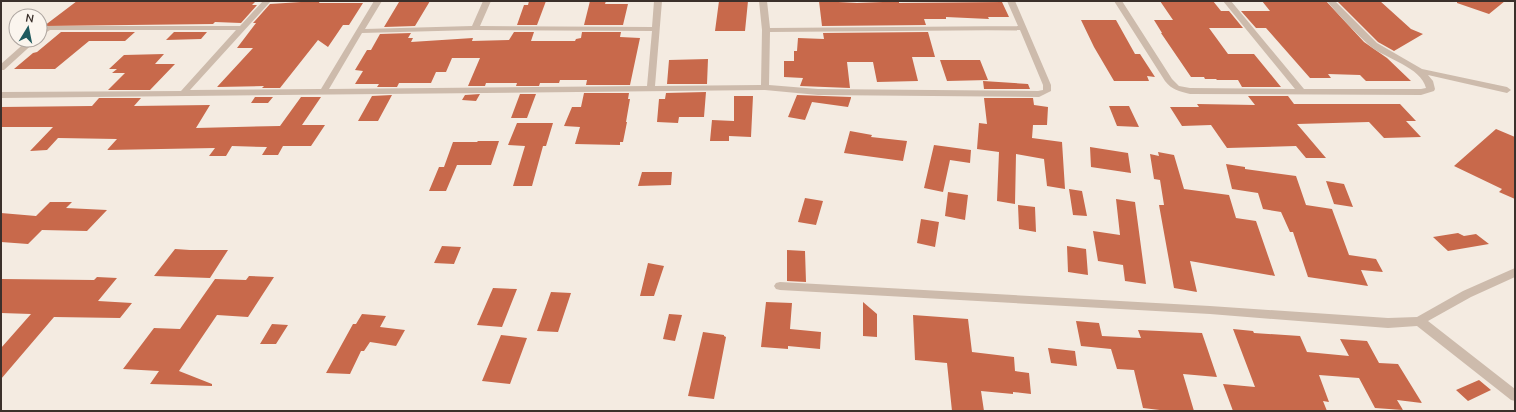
<svg xmlns="http://www.w3.org/2000/svg" width="1516" height="412" font-family="Mulish,sans-serif">
	<style>
		.building { fill: #c8694b }
		.lines { fill: none; stroke-linecap: round; stroke-linejoin: round }
		.minor { fill: #cdbbac; fill-rule: evenodd }
	</style>
	<rect width="100%" height="100%" fill="#f4ebe1"/>
	<path class="building" d="M77,1H256L252,5H257L241,23L215,22L213,24L44,26Z
		M302,1H320L319,3H363L349,25H343L328,47L318,40L280,88H262L264,86L217,87L253,48H237L256,23H253L270,4L301,2Z
		M430,1L415,26L384,27L399,2Z
		M529,1H546L537,25H517L524,5H528Z
		M590,1H606L605,4H628L623,25H584Z
		M719,1H748L745,31H715Z
		M819,1L857,3L883,2V1H899V3L1002,2L1009,17H988L989,19L946,17V19H924L926,25L822,26Z
		M1160,1H1213L1221,11H1229L1243,28H1209L1228,54H1254L1281,87H1242L1238,80H1217L1216,79H1205L1204,77H1191L1161,33H1162L1154,20H1173Z
		M1262,1H1326L1364,42L1387,58L1411,81H1366L1360,75L1328,74L1331,78H1310L1266,28H1256L1241,11H1270Z
		M1337,1H1380L1411,29L1423,34L1394,51L1378,42Z
		M1457,1H1505L1489,14L1457,3Z
		M1081,20H1116L1135,54H1140L1155,77L1147,76L1149,81H1114L1094,47Z
		M61,32H135L125,41H89L55,69H14L33,53L37,52Z
		M174,32H207L201,39L166,40Z
		M514,32H534L531,41H575L576,39L581,38L582,32H621L620,37L640,38L630,85H586L587,80H560L559,83H540L539,86H516L517,83H486L485,86H468L480,58H452L446,72H436L431,83H399L397,87H377L379,84H355L363,71L355,70L367,50H371L380,34L411,33L408,38H413L411,42L473,38L472,41L509,40Z
		M928,32L935,57H912L918,81L877,82L873,62H847L850,88L800,86L803,78L784,77V61H794V51H797L798,38L824,39L823,33Z
		M164,54L155,64H175L150,90H108L125,73H112L117,69H109L124,55Z
		M708,59L707,84H667L669,60Z
		M940,60H980L988,80L947,81Z
		M983,81L1028,84L1030,89H984Z
		M706,92L704,117H679L678,123L657,122L659,99H665L666,93Z
		M584,93H629L628,99H630L626,122H627L623,142H620V145L575,144L580,127L564,126L572,107H581Z
		M480,94L476,101L462,100L465,95Z
		M520,94H536L527,118H511Z
		M392,95L378,121H358L372,96Z
		M797,95L851,97V98L848,107L812,102L805,120L788,117Z
		M734,96H753L751,137L729,136V141H710L712,120L734,121Z
		M1248,96H1288L1294,104H1400L1416,121H1406L1421,137L1384,138L1369,122L1297,124L1326,158H1306L1296,146L1227,148L1211,125L1182,126L1170,107H1199L1197,104L1255,105Z
		M255,97H273L268,103H251Z
		M301,97H321L302,125H325L311,146H283L278,155H262L267,147L232,146L226,156H209L215,148L107,150L117,139L58,138L47,150L30,151L53,127H1V107L92,106L99,98H141L134,106L210,105L196,128L280,126Z
		M984,98H1033L1034,105L1048,107L1047,125H1033L1032,138L1062,142L1065,189L1047,186L1044,159L1016,154L1015,204L997,201L999,152L977,149L979,123L987,124Z
		M1109,106H1129L1139,127L1117,126Z
		M517,123H553L546,146H543L532,186H513L525,146L508,145Z
		M1496,129L1515,137V199L1499,192L1502,189L1454,166Z
		M850,131L872,135L871,137L907,141L903,161L844,153Z
		M478,141H499L491,165H457L446,191H429L439,167H444L453,142H477Z
		M934,145L971,150L970,163L950,160L943,192L924,188Z
		M1090,147L1128,153L1131,173L1091,167Z
		M1158,152L1174,155L1184,189L1229,195L1236,218L1256,221L1275,276L1190,261L1197,292L1174,288L1159,205H1164L1160,180L1154,179L1150,154L1159,156Z
		M1226,164L1245,167V169L1296,176L1306,205L1332,209L1349,255L1376,259L1383,272L1361,270L1368,286L1308,277L1293,232H1290L1281,212L1263,209L1258,193L1232,189Z
		M642,172H672L671,185L638,186Z
		M1326,181L1344,184L1353,207L1334,204Z
		M1069,189L1082,191L1087,216L1073,215Z
		M948,192L968,195L965,220L945,216Z
		M805,198L823,201L816,225L798,222Z
		M1116,199L1135,202L1146,284L1125,281L1123,265L1098,261L1093,231L1120,235Z
		M50,202H72L66,208L107,210L87,231L42,230L28,244L1,242V213L36,216Z
		M1018,205L1035,207L1036,232L1019,229Z
		M921,219L939,222L935,247L917,243Z
		M1458,233L1464,236L1476,234L1489,244L1448,251L1433,237Z
		M442,246L461,247L454,264L434,263Z
		M1067,246L1086,249L1088,275L1068,272Z
		M175,249L190,250H228L210,278L154,276Z
		M787,250L805,251L806,282L787,281Z
		M648,263L664,266L654,296H640Z
		M249,276L274,277L248,317L217,315L179,371L212,384V386L150,384L159,371L123,369L154,328L180,329L215,279L246,280Z
		M97,277L117,278L98,301L132,303L120,318L54,317L1,379V348L31,314L1,313V279L94,280Z
		M493,288L517,289L502,327L477,325Z
		M551,292L571,293L558,332L537,331Z
		M766,302L792,303L790,329L821,332L820,349L788,346V349L761,347Z
		M863,302L877,314V337L863,336Z
		M362,314L386,316L380,327L405,330L396,346L370,342L364,351H361L350,374L326,373L353,324H356Z
		M669,314L682,315L675,341L663,339Z
		M913,315L968,319L972,352L1014,357L1015,371L1029,373L1031,394L1013,392V394L981,391L984,411H952L947,363L915,360Z
		M1076,321L1099,323L1102,336L1141,338L1138,330L1202,333L1217,377L1183,374L1194,411H1168L1143,408L1134,370L1117,369L1111,349L1081,346Z
		M272,324L288,325L276,344H260Z
		M1233,329L1253,331L1254,333L1300,336L1307,352L1349,356L1340,339L1367,341L1379,363L1398,364L1422,403L1397,400L1403,410L1375,408L1359,378L1319,375L1329,402L1323,401L1327,411H1233L1223,384L1255,387Z
		M703,332L724,335V336L726,337L714,399L688,396Z
		M501,335L527,338L510,384L482,381Z
		M1048,348L1075,351L1077,366L1051,363Z
		M1479,380L1491,390L1468,401L1456,390Z"/>
	<g class="lines">
		<path class="minor" d="M263,1H271L190,90L321,89L374,1H382L365,29L472,26L483,1H491L480,26L652,27L654,1H662L655,86L761,85L762,30L759,1H767L770,28L1018,26L1007,1H1015L1051,85V91L1039,97L818,95L765,90L1,98V92L181,91L236,30H50L40,36V30L48,26H240ZM475,30L652,31L647,86L329,89L362,33ZM1020,30L1043,85V90L1038,91L818,89L769,85L770,32Z
			M1114,1H1122L1172,79L1179,86L1190,88L1295,89L1223,1H1231L1304,89H1421L1426,88C1421,67 1386,59 1370,46C1357,34 1338,15 1327,1H1335L1377,43L1422,69L1507,87L1511,90L1507,93L1428,75L1433,81L1435,89L1434,91L1421,95L1190,94C1179,91 1172,90 1165,81Z
			M28,40H37L4,70H1V64Z
			M1515,268V277L1471,297L1428,321L1515,389V401L1511,400L1417,326L1388,328L1210,314L780,290L776,289L774,286L776,283L780,282L1210,306L1388,318L1417,317L1463,291Z"/>
	</g>
	<rect width="1516" height="412" fill="none" stroke="#3b302b" stroke-width="4"/>
	<g transform="translate(28 28) rotate(10)"><circle r="19" fill="#fbf5ee" stroke="#aea6a0"/>
	<path d="M0-3L7 15L0 10L-7 15Z" fill="#1f5a5e"/>
	<text y="-6" font-size="11" font-weight="bold" text-anchor="middle" fill="#3b302b">N</text>
	</g>
</svg>
